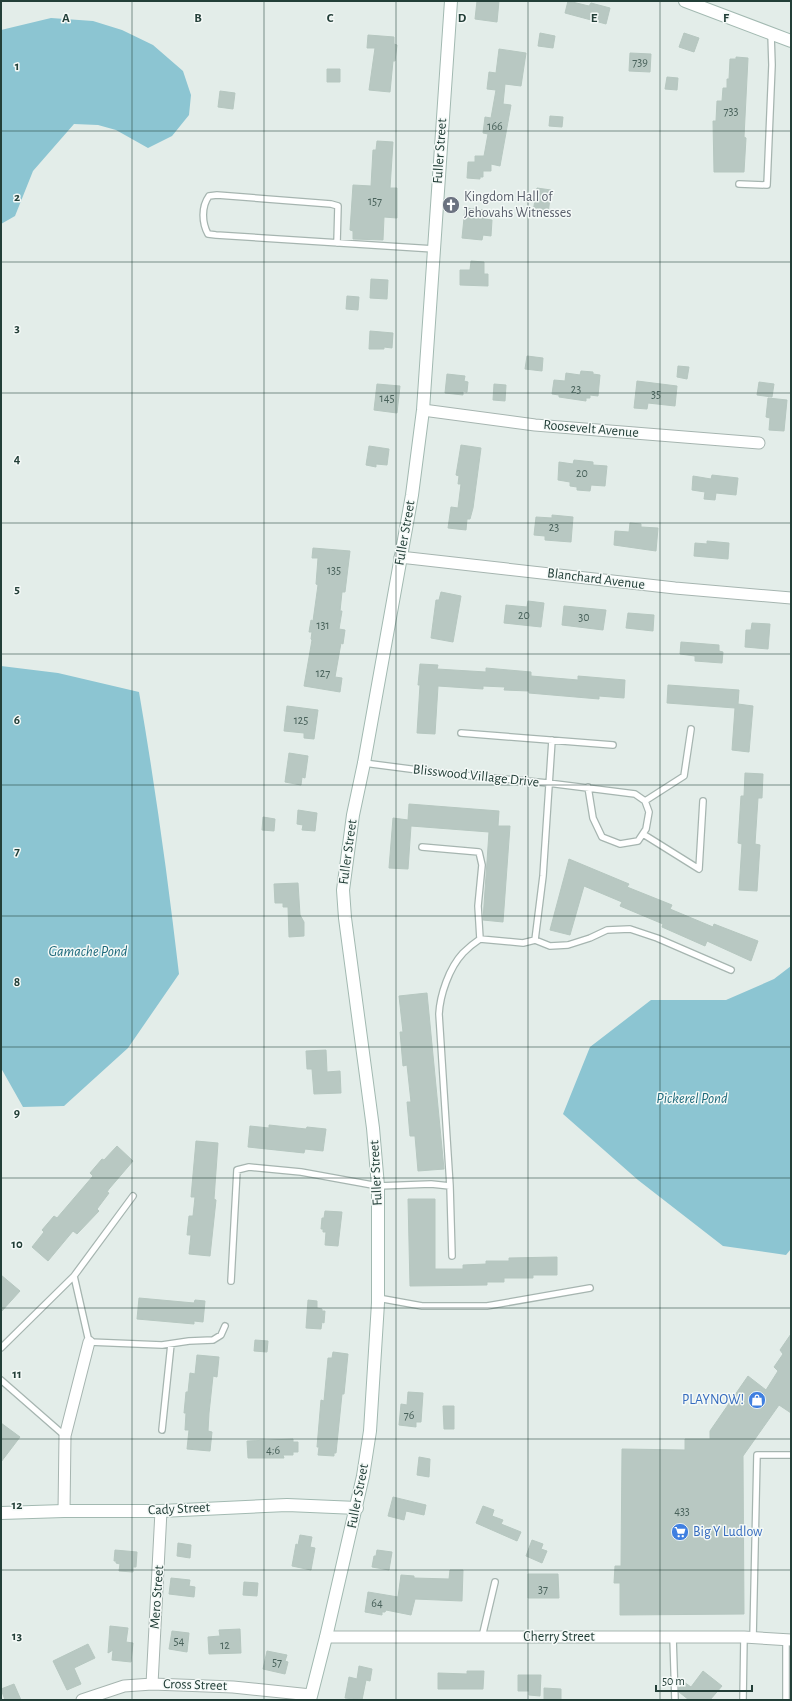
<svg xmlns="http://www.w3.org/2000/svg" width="792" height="1701" font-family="'Alegreya Sans',sans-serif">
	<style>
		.water { fill: #8cc5d2 }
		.building { fill: #b8c8c2; stroke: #b6c7c0 }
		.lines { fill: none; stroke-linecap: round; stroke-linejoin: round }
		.lane-casing { stroke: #a6b5b0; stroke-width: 8 }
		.street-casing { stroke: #a6b5b0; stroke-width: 13 }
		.secondary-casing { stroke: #a2b9b1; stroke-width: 14 }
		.lane { stroke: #fff; stroke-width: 5.5 }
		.street { stroke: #fff; stroke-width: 11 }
		.secondary { stroke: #fff; stroke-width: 12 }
		.grid { fill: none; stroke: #233f38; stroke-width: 1; stroke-opacity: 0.55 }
		.labels { text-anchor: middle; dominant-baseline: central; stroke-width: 3; stroke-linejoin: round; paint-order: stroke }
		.number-label { font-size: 12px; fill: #48615a }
		.street-label { font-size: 14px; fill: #233f38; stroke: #f4f9f7 }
		.worship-label { font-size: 14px; fill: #5b616d; stroke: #f4f9f7; text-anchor: start }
		.shop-label { font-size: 14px; fill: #366cbe; stroke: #f4f9f7; text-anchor: end }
		.water-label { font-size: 15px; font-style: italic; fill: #1c697b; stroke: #f4f9f7 }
		.grid-label { font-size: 13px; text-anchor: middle; font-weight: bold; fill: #233f38; stroke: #f4f9f7; stroke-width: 3; stroke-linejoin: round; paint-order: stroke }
	</style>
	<rect width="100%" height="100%" fill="#e3ede9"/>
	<path class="water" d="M51,18L93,21L122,30L153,45L183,71L191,95L189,115L172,136L148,148L116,130L98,125L74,124L33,171L15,216L1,224V30Z
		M1,666L58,673L139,692C155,785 168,879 179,974L128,1048L64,1106L23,1107L1,1068Z
		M791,966V1249L786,1255L723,1246L638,1180L563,1114L590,1047L651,1000H726L774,979Z"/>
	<path class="building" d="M477,1H499L497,22L475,19Z
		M568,1L589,6L591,3L610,8L606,24L565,13Z
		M540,33L555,36L553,48L538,46Z
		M684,33L699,38L694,52L679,47Z
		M368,35L394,37V44L397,45L395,61H393L390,92L369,90L375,48H367Z
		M499,49L526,53L521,86L505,84L503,104L511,105L500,166L491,164V171H483V177H480V179L467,178L468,162H475V156H484L488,134L483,133L485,117L491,118L496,90L487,89L489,72L496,73Z
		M630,53L651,54L650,72L629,71Z
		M736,57L748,58L744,137L746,138L744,172H714L713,121H716L717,101H722L723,88H727V79H729L730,59H736Z
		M327,69H340V82H327Z
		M667,77L678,78L677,90L665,89Z
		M220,91L235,93L233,109L218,107Z
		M550,116L563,117L562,127L549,126Z
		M377,141L393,142L390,188H397V218L384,217L383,240L353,239V231L350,230L353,185L371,186L373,150H376Z
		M537,188L551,190L548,214L533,212Z
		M465,208L486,210L485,219L492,220L491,236L483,235L482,240L462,238Z
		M471,261L484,262V274H488V286L460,285V270H470Z
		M371,279L388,280L387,299L370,298Z
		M347,296L359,297L358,310L346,309Z
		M370,331L393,333L392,348L384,347V349H369Z
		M527,356L543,358L542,371L525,369Z
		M678,366L689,367L687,379L677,377Z
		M581,371L593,372V374L600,375L598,396L590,395V398H586V401L559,397V395L552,394L554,380L565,381L566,373L580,375Z
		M447,374L465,376L464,381L468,382L467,392L463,391V395L445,393Z
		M637,381L677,386L675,406L648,403L647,409L634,408Z
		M759,382L774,384L772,397L757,395Z
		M377,384L400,386L397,413L374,410Z
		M494,384L506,385L505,401L493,400Z
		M768,398L787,400L784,431L769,430L770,418L766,417Z
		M461,445L481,448L473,508L470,519H467L466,530L448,528L451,507L458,508L461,484H458L459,476L456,475Z
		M369,446L389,449L387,465L376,464V467L366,465Z
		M574,460L593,462V465L607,466L605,486L591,485L590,491L577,490V487L570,486V482L558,480L559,462L573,464Z
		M712,475L738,478L736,495L716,493L715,500L704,499L705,492L692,490L693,476L711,479Z
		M552,515L573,517L571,542L545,540V536L534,535L536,517L552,518Z
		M630,523L641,524V527L658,528L656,551L614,545L615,531L629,532Z
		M707,541L729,543L728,559L694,556L695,543L707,544Z
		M313,548L350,551L345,592H342L340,611H342L339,629L345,630L343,644L341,643L335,677L342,678L340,692L304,686L312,640L311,639L312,632H309L311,620L313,621L318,585L316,584L318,558H312Z
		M441,592L461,596L453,642L431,638L436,600H439Z
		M528,601L544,603L541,627L504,623L506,605L527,607Z
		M564,606L606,610L603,630L562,625Z
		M628,613L654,615L653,631L626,628Z
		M752,623L770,624L768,649L745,647L746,630H751Z
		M681,642L719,645V651L723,652L722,663L695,661V656L680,654Z
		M420,664L438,665L437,669L486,672V668L531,672V676L578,680V676L625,680L624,698L599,696V699L529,693V691L504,690L505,687L483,686V689L438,686L435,734L417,733L420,685H418Z
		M668,685L739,690L738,704L753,706L749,752L732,750L735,708L667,703Z
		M287,706L318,710L314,739L304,738V733L284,731Z
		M289,753L308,756L305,778L302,777L301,785L285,782Z
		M745,773L763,774L762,798H758L755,844L760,845L757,891L739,890L742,844L738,843L741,796H744Z
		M409,804L499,811L498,826H510L503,922L483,920L489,832L411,826L408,869L389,868L393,818L408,820Z
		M298,810L317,813L315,831L302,830L303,825L297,824Z
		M263,817L275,819L274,831L262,830Z
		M569,859L629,884L627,887L672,905L670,909L713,927L714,924L758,941L751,961L707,941L705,946L662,927L663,924L620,906L622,902L584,886L570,935L550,930Z
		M298,883L300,915L304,922V936L289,937L288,907H283V903H275L274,884Z
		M427,993L444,1169L418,1171L415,1136H410L407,1102H411L407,1065L403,1066L400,1032H403L399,996Z
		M326,1050L327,1072L340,1071L341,1093L314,1094L312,1069H307L306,1051Z
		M269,1125L306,1129L307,1127L326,1129L323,1151L305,1149L304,1153L248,1147L250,1126L269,1128Z
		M196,1141L218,1143L214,1199L216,1200L210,1256L189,1254L191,1235H187L189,1216H193L195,1197H191Z
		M117,1146L133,1161L109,1189L107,1192L109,1193L97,1209L99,1211L77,1234L73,1231L48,1261L32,1247L44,1232L42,1230L54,1216L57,1218L93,1176L90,1173L102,1159L104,1160Z
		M408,1199H435V1269H463V1265L486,1264V1261H509V1258L557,1257V1275H533V1278H504V1282H487V1285L410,1286Z
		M325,1211L342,1212L338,1246L325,1245L326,1232H323V1229H321L322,1218H324Z
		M1,1275L20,1291L1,1312Z
		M139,1298L194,1303L195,1300L205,1301L203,1322L194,1321V1324L137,1319Z
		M308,1300L317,1301V1308L322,1309V1311H325L324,1323L322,1322L321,1329L306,1328Z
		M791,1334V1413L779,1405L743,1456L744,1614L620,1615V1583H614L615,1566H621L622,1449L685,1450V1439H710V1431L748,1376L766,1390L778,1371L774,1367L783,1354L780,1350Z
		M255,1340L268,1341L267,1352L254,1351Z
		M333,1352L348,1354L344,1394H342L336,1453H334V1456L318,1455L319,1447H317L321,1400L324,1401L328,1358H332Z
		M197,1355L219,1357L217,1377L213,1376L209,1413L208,1431L212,1432L210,1451L187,1449L189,1430H185L186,1413H184L186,1392H188L190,1373L195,1374Z
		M408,1392L423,1393L421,1422H416V1427L399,1425L401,1404L407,1405Z
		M443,1406H454V1429H444Z
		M1,1423L20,1437L1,1462Z
		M293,1439V1442H298V1452H293V1455H283L284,1458H248L247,1441Z
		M419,1457L430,1459L429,1477L417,1475Z
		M393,1497L426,1505L424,1515L406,1511L404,1520L388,1516Z
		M483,1506L494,1510L492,1516L503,1520L501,1524L521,1532L517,1541L476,1523Z
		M300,1535L312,1537L310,1547L315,1548L311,1570L292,1566L296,1544L298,1545Z
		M532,1540L543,1544L541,1549L547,1551L542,1563L526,1556Z
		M178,1543L191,1545L190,1558L177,1556Z
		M115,1550L137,1552L136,1567H133V1572L119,1571L120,1564L116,1563V1561H114Z
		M377,1550L392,1552L389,1570L372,1567L374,1556H376Z
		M450,1570H463L462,1601L415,1599L411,1615L386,1610L385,1612H382V1615L365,1612L368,1592L398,1597L401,1575L414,1576V1578L449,1579Z
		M528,1574H558L559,1598H528Z
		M171,1578L190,1580L189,1586L195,1587L194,1597L169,1594Z
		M244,1582L258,1583L257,1596L243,1595Z
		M110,1626L128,1628L126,1642L133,1643L131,1662L112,1660L113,1650L108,1653Z
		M240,1629L241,1653L209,1654L208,1637L220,1636L219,1630Z
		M172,1631L189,1633L187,1652L169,1649Z
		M88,1644L95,1658L74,1668L81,1684L67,1690L53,1661Z
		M267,1651L287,1655L285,1661L288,1662L285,1674L263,1669Z
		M359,1666L372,1669L370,1681L366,1680L362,1700L345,1698L349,1677L357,1679Z
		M467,1671H484L483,1689H438V1673L467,1674Z
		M703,1671L722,1686L710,1700H689L679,1692V1688L684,1682L691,1687Z
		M518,1675H541L540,1696L529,1695V1691H518Z
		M14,1684L21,1700H5L1,1689Z
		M544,1688L561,1689V1700H544Z"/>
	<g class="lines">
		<defs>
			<path id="lane" d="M739,184L767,185L772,65L771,34
				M337,243L338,206L331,204L217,195L209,196C201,207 202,223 208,234L216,235L434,249
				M461,733L613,745
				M364,763L449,774L548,783L635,794L645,801L649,812L646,829L638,841L620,844L602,837L593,818L588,787
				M645,801L684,776L691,729
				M643,834L699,869L703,801
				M422,847L479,852L482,865L478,906L480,939
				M535,940L550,946L568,945L590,938L607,930L630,929L657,938L731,970
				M133,1196L74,1276L89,1342L162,1345L189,1341L213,1340L221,1335L225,1326
				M452,1256L450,1186L439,1014C440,995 449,968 463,953C468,948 474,943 480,939L523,943L535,940L543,876L552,740
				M231,1281L237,1170L249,1167L301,1172L378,1186L431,1184L450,1186
				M378,1298L422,1306H487L590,1288
				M1,1348L74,1276
				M1,1380L65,1436
				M162,1430L171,1344
				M482,1637L495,1582
				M673,1637L675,1700
				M753,1638L757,1455H791
				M743,1700L744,1637
				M786,1700V1640"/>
			<path id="street" d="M423,410L535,425L759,443
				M400,557L675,588L791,598
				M64,1511L65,1436L89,1342
				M326,1637H744L791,1640
				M152,1684L161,1511
				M82,1700L124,1686L152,1684L233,1687L311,1695"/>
			<path id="secondary" d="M685,1L791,41
				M1,1513L64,1511H161L287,1505L357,1508
				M310,1700L326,1637L363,1476L370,1431L378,1303V1186L373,1128L345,918L343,890L353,815L364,763L412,495L423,410L451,1"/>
		</defs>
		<use href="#lane" class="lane-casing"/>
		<use href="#street" class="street-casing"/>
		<use href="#secondary" class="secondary-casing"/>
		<use href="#lane" class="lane"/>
		<use href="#street" class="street"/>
		<use href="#secondary" class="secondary"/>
	</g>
	<path class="grid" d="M132,1V1700M264,1V1700M396,1V1700M528,1V1700M660,1V1700M1,131H791M1,262H791M1,393H791M1,523H791M1,654H791M1,785H791M1,916H791M1,1047H791M1,1178H791M1,1308H791M1,1439H791M1,1570H791"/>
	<defs>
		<symbol id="church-disc" viewBox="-11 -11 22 22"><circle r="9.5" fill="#6b7280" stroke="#f4f9f7"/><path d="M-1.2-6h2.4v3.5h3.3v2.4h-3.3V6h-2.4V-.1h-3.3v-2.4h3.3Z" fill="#fff"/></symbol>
		<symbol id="shop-disc" viewBox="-11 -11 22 22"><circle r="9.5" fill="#3f7fe0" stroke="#f4f9f7"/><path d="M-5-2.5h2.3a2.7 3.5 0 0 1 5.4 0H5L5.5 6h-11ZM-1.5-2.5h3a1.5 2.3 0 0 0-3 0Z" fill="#fff"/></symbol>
		<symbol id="supermarket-disc" viewBox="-11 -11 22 22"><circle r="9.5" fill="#3f7fe0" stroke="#f4f9f7"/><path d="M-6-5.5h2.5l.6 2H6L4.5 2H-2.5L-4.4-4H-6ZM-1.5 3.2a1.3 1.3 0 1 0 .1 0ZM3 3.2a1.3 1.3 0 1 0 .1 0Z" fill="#fff"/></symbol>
	</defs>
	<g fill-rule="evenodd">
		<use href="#church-disc" x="441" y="195" width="20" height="20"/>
		<use href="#shop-disc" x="747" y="1390" width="20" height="20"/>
		<use href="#supermarket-disc" x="670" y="1522" width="20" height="20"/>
	</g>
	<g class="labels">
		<g class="number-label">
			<text x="640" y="62">739</text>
			<text x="731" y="111">733</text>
			<text x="495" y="126">166</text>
			<text x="375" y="201">157</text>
			<text x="576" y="389">23</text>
			<text x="656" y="394">35</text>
			<text x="387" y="398">145</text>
			<text x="582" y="473">20</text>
			<text x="554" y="527">23</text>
			<text x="334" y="570">135</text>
			<text x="524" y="615">20</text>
			<text x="584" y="617">30</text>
			<text x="323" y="625">131</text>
			<text x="323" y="673">127</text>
			<text x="301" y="720">125</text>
			<text x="409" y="1415">76</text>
			<text x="273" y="1450">4;6</text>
			<text x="682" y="1511">433</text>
			<text x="543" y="1589">37</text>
			<text x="377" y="1603">64</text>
			<text x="179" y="1641">54</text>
			<text x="225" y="1645">12</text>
			<text x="277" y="1662">57</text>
		</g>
		<g class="street-label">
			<text transform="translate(440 151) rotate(-86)">Fuller Street</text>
			<text transform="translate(591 429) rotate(5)">Roosevelt Avenue</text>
			<text transform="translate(405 533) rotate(-80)">Fuller Street</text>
			<text transform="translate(596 579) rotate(7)">Blanchard Avenue</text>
			<text transform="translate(476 776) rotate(6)">Blisswood Village Drive</text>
			<text transform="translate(348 852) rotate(-82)">Fuller Street</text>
			<text transform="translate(376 1173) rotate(-93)">Fuller Street</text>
			<text transform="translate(358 1496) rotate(-79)">Fuller Street</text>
			<text transform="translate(179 1509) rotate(-3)">Cady Street</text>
			<text transform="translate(157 1597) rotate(-86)">Mero Street</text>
			<text x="559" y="1637">Cherry Street</text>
			<text transform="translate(195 1685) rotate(2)">Cross Street</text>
		</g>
		<g class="worship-label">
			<text x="464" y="197">Kingdom Hall of<tspan x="464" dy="16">Jehovahs Witnesses</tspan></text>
		</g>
		<g class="shop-label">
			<text x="744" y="1400">PLAYNOW!</text>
			<text x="693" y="1532" text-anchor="start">Big Y Ludlow</text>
		</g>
		<g class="water-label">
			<text x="88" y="951">Gamache Pond</text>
			<text x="692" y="1098">Pickerel Pond</text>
		</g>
	</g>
	<g class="grid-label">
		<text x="66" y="22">A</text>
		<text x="198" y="22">B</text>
		<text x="330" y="22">C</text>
		<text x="462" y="22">D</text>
		<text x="594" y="22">E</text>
		<text x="726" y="22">F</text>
		<text x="17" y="70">1</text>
		<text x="17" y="201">2</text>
		<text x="17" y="332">3</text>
		<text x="17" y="463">4</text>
		<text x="17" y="593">5</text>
		<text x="17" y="724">6</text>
		<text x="17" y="855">7</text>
		<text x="17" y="986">8</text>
		<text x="17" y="1117">9</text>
		<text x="17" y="1248">10</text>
		<text x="17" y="1378">11</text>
		<text x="17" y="1509">12</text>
		<text x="17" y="1640">13</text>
	</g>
	<rect width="792" height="1701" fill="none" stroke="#233f38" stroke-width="4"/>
	<path d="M656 1685v6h96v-6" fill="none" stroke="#233f38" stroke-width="2"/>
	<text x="662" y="1685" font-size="12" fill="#233f38" stroke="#f4f9f7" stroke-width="3" paint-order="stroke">50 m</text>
</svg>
